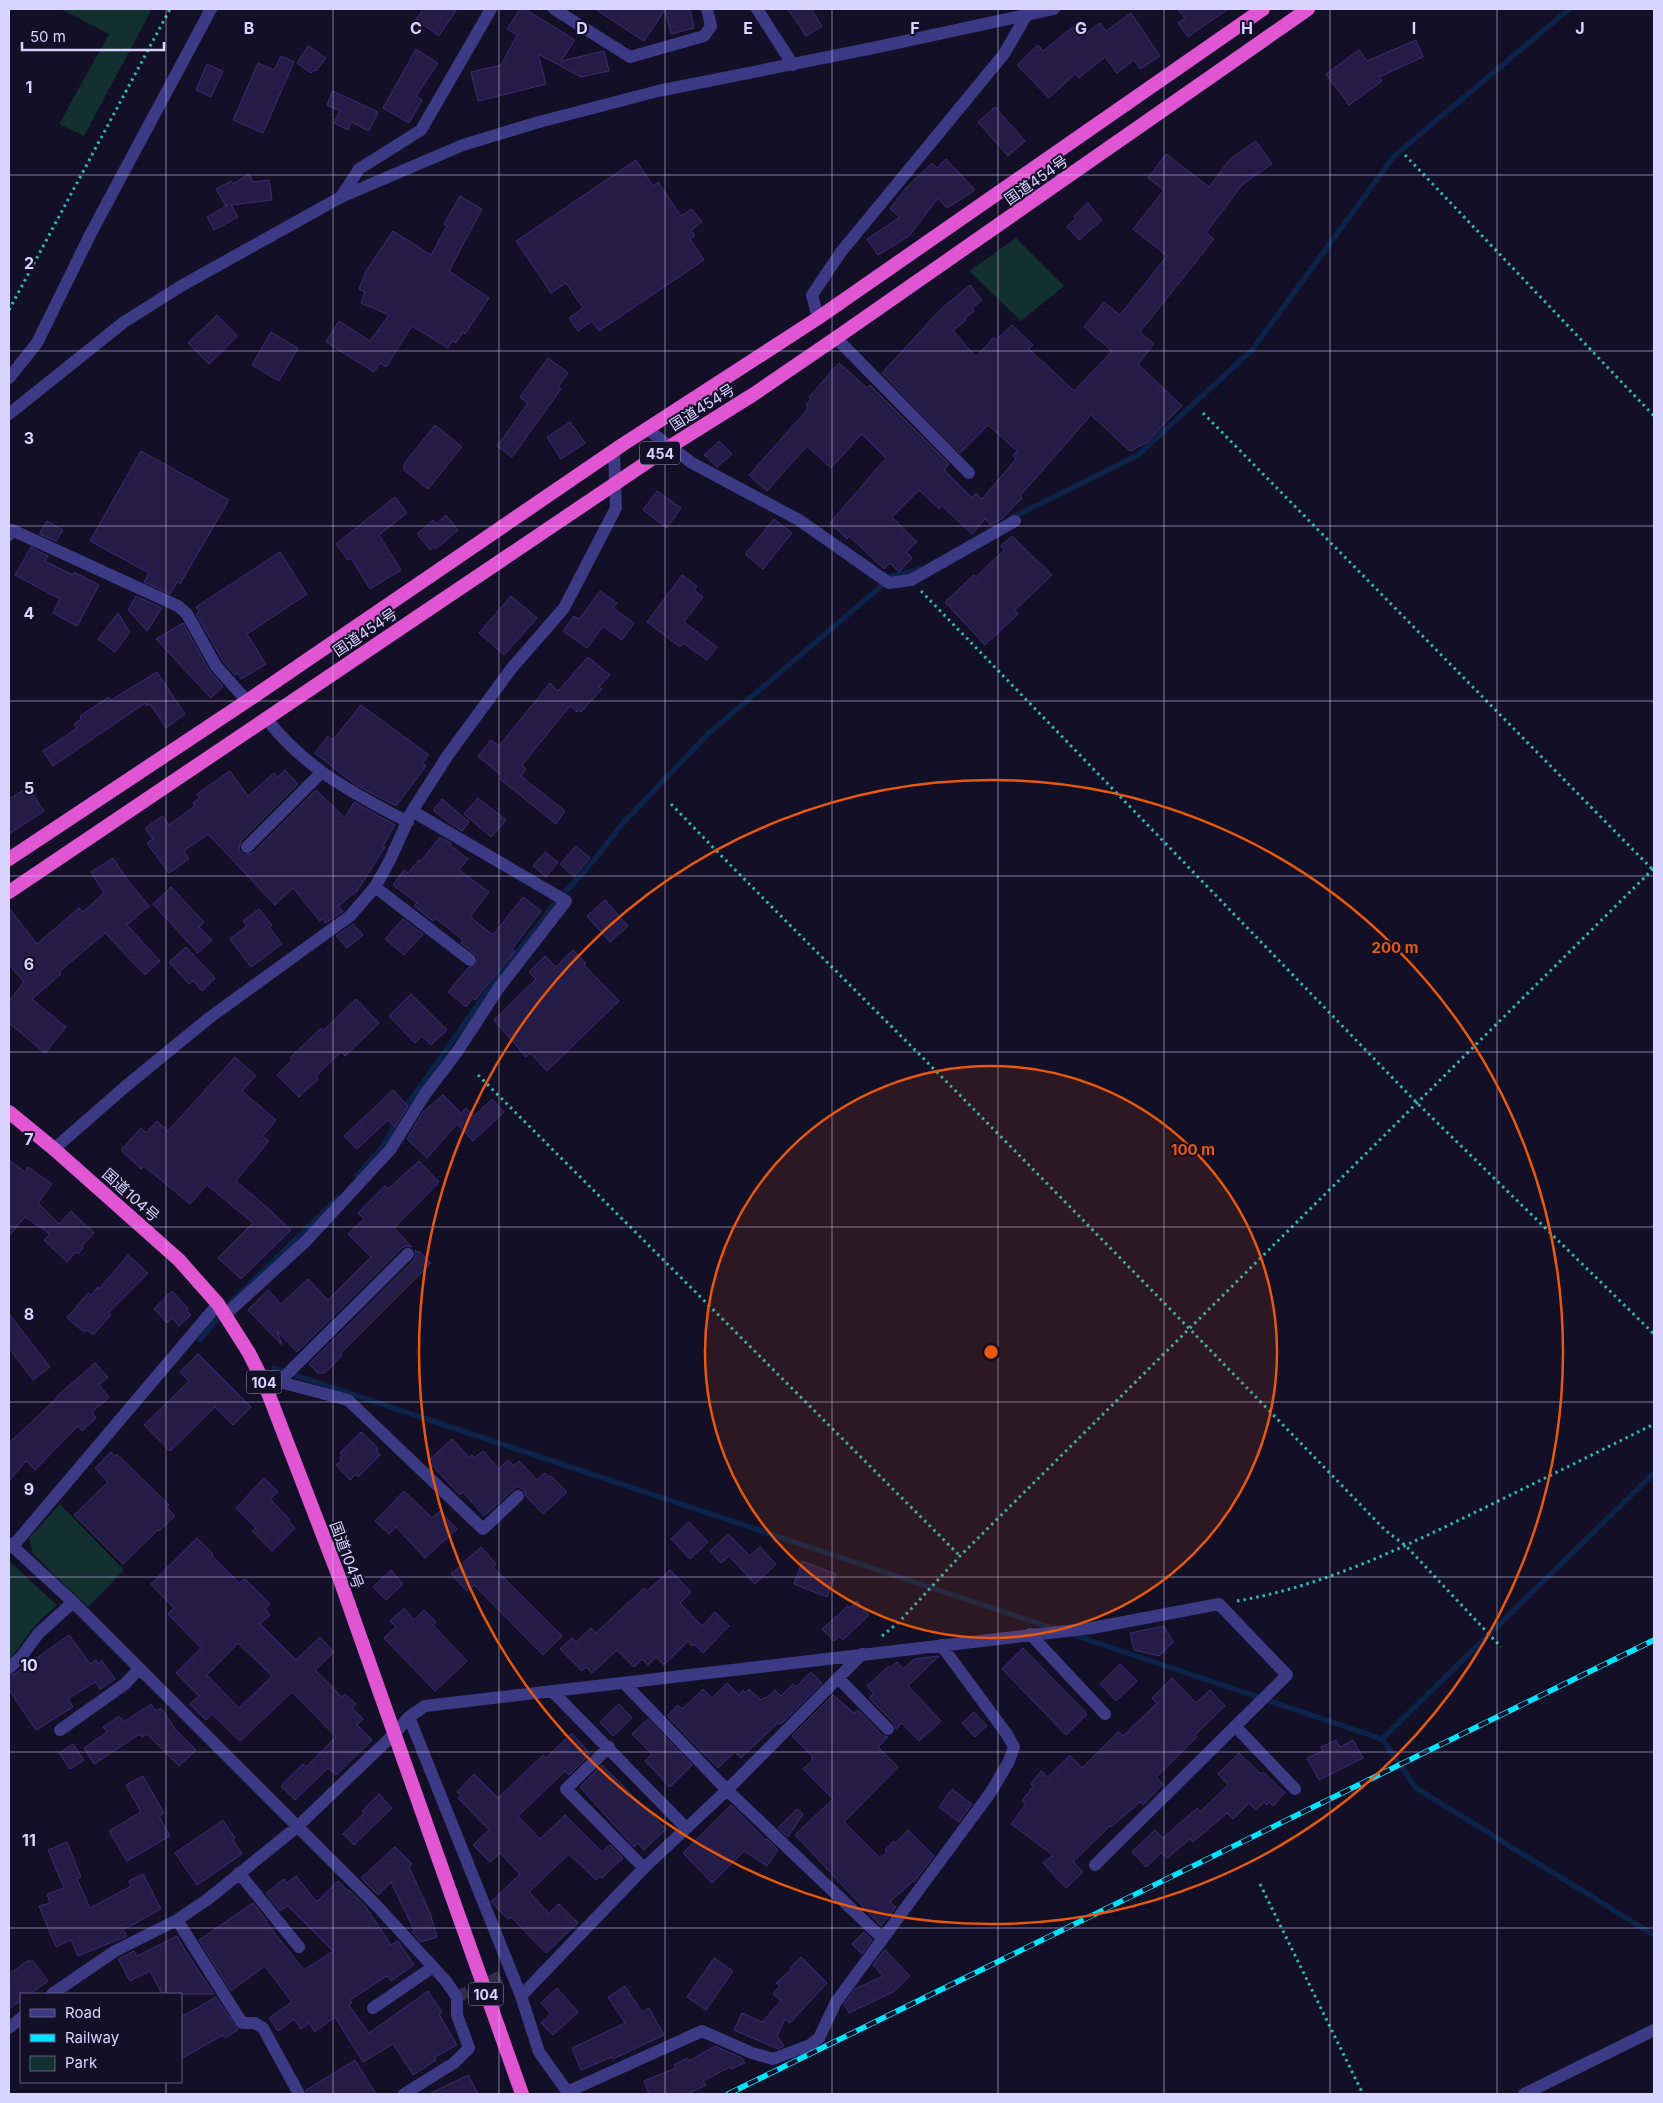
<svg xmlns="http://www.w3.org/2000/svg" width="1663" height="2103" font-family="Inter,'Noto Sans JP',sans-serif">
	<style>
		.green { fill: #12302f }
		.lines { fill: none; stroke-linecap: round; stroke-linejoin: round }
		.stream { stroke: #0c2248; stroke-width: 5.5 }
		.building { fill: #241b47; stroke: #3b2d73; fill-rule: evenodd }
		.minor-tunnel { stroke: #312d47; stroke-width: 12; stroke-dasharray: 12 6; stroke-linecap: butt }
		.path { stroke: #2fb8b0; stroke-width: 3; stroke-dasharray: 2.5 4; stroke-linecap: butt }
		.minor { stroke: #3d3a85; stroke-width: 12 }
		.tertiary { stroke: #3d3a85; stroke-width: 12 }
		.trunk { stroke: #e055d1; stroke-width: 14 }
		.rail-casing { stroke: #00e5ff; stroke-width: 5.5 }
		.rail { stroke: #130f26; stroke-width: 4; stroke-dasharray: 11; stroke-linecap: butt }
		.trunk-bridge { stroke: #e055d1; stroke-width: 14 }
		.grid { fill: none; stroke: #d9d4ff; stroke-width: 1; stroke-opacity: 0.55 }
		.ring { fill: none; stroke: #e8590c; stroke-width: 2.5 }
		.labels { text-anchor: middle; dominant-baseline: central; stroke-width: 4; stroke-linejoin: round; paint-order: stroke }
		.shield { fill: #130f26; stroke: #9e99be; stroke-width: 1 }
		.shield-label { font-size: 14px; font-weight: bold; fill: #d9d4ff }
		.street-label { font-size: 15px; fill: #d9d4ff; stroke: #130f26 }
		.grid-label { font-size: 16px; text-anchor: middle; font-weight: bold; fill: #d9d4ff; stroke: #130f26; stroke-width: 4; stroke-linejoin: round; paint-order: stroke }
		.centre { fill: #e8590c; stroke: #130f26; stroke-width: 2.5 }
		.ring-label { font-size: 15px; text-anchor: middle; font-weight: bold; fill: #e8590c; stroke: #130f26; stroke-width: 4; stroke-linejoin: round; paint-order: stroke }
	</style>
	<rect width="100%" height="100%" fill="#130f26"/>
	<path class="green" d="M61,9H152L84,136L59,124L109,34Z
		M1016,238L1064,286L1021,321L969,271Z
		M60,1504L124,1570L88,1607L33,1554L29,1538Z
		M10,1562L57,1605C46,1615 35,1624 26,1637C20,1645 17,1652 9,1659V1564Z"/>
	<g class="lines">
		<path class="stream" d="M1011,518L1138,455L1252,350L1394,156L1569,9
			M403,1111L489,989L553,906L595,859L624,822L709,733L878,589L889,577L914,571L920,568
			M357,1176L381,1149L397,1121
			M230,1303L338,1198
			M200,1340L223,1312
			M274,1368L1055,1629
			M1071,1634L1382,1739L1416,1788L1654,1935
			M1382,1739L1654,1473"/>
	</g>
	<path class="building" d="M423,9H457L439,36L416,20Z
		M520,9H525L575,40L561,61L604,51L609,71L581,77L538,54L546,84L478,101L471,72L501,65L517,35L507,29Z
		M595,9H690L694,28L671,34L665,10L644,41Z
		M788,9H811L822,26L806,36Z
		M1177,9H1228L1188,37L1178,23L1185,18Z
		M1131,13L1160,56L1140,69L1134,60L1117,73L1105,57L1079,78L1075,74L1049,98L1017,65L1038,45L1043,51L1074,26L1082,36L1100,23L1106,31Z
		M1416,40L1423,57L1379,77L1382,81L1349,105L1326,74L1359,50L1367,61Z
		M308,46L326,58L316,71L314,70L311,73L297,63Z
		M416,49L438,63L416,96L422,100L409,123L383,108Z
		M281,56L294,62L263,133L233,120L258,63L274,70Z
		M207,64L223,71L211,97L196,90Z
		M333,91L378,112L369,131L351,122L348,130L334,123L340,111L327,105Z
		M995,107L1025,141L1008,156L978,122Z
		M1256,141L1272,164L1242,185L1206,233L1214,239L1140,332L1154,344L1138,364L1182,406L1146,443L1130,451L1091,415L1020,496L1022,498L1003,518L991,525L985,519L972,534L942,506L939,509L919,490L892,517L917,542L906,552L912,558L899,572L890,563L884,569L849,536L847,539L830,523L886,458L862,434L831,468L807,446L767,491L749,475L806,411L808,407L806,405L811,399L809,397L839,363L867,388L870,385L949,464L944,470L972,498L976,493L982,499L1016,459L1013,456L1017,451L988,425L960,453L882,373L941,309L970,285L982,300L972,308L974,311L965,318L966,320L953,331L976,357L994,337L996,340L1012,325L1033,345L1029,349L1074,391L1112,351L1084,327L1104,302L1120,315L1167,256L1133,229L1164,190L1148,178L1166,154L1209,187L1230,159Z
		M946,159L975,190L947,208L938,198L909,236L878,255L867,239L900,217L890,209L905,189L932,163L937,168Z
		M636,160L653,186L658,182L681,216L692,209L702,222L691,230L695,236L690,239L704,260L599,331L592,321L578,331L569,318L583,308L566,283L551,293L516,241Z
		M249,174L253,182L269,180L272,200L231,205L238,217L214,230L207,217L228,205L226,206L216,189L231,181L233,184Z
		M460,196L482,209L449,271L489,298L465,334L463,332L456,343L452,341L448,348L412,326L386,367L380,363L374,372L326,342L339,321L370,341L389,315L361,303L365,292L359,289L366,271L393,231L431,255L447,226L444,224Z
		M1088,203L1102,220L1079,240L1067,226L1076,218L1074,216Z
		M217,315L237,336L209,364L188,343Z
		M271,332L298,348L279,381L252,365Z
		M548,358L568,373L558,387L561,389L512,457L497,446L528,403L520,397Z
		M570,422L585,443L561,459L547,437Z
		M435,425L462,447L428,489L404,470V464Z
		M719,441L732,454L717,467L704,455Z
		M141,451L229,500L180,584L178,581L170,594L144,582L149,573L90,541Z
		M657,491L681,508L667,528L643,510Z
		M395,497L407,513L379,535L401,570L370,589L351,558L348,560L336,544Z
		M446,515L458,530L436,549L434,546L430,550L417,534L433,520L436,524Z
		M774,519L792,533L763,569L745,554Z
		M47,521L63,530L56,541L39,534Z
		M1012,536L1052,575L1015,610L1018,614L985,645L945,602L974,575L976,577L1004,550L1001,546Z
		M31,547L48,556L45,561L73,575L74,572L99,585L77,626L53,613L60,599L15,575Z
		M280,552L307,594L247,634L266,664L241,679L237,673L235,675L223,661L196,614L199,612L196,607Z
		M682,575L697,586L694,590L703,597L684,622L717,647L707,660L683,643L680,647L647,622Z
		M600,591L617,603L613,608L634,623L622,640L603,626L587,648L563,631L574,616L579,619Z
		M136,596L162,608L147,631L128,610Z
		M511,596L537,618L504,655L479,633Z
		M118,613L130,632L115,652L98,639Z
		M183,623L209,670L223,686L211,698L156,639Z
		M588,657L610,675L599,687L602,689L581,712L578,710L577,712L570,706L522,765L526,769L521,776L565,811L556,824L500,779L502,776L478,756L491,740L499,746L550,683L558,691Z
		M157,672L185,714L166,728L150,704L146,706L145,703L53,766L43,751L77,728L74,724L81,719L80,716L109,697L111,700Z
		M361,705L429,755L422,763L426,766L396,806L356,785L315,753L328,736L333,740Z
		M285,770L298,784L241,841L239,849L244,855L253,853L316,790L345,818L354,802L395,825L383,846L385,847L357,891L338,906L343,911L326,923L322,919L320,921L293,888L275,905L208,834L184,851L189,859L169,873L147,843L153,839L145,828L163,816L169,825L195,806L193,803L200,798L197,794L230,771L248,796L274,773L278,777Z
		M28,787L44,811L9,834V799Z
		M478,798L506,820L491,837L464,814Z
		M442,799L469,822L462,831L448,822L433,810Z
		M440,837L451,843L450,845L468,859L459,870L489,892L470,917L493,935L523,897L541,911L512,949L515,951L475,1000L473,998L466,1007L448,992L468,968L476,965L478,957L461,943L463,940L435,918L433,921L414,906L417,903L393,885L404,870L408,873L419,860L421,861Z
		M576,846L590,858L574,877L560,864Z
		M545,852L558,862L546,877L533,866Z
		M113,858L129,882L149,906L127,925L160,961L145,975L105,933L59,972L61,974L32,999L66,1027L45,1053L9,1023V1001L24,982L9,965V908L37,944L79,908L83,912L104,893L91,872Z
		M171,887L204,922L199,927L212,940L198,953L153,904Z
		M605,900L628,926L610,942L587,916Z
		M259,909L272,925L269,927L282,944L251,967L230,939L247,926L243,921Z
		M403,919L423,934L404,955L385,939Z
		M353,924L363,935L347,948L336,936Z
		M186,947L215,978L202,991L193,981L189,984L169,962Z
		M573,950L586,963L584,965L619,1001L547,1071L530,1053L526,1057L494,1020L536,979L529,972L545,956L556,967Z
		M411,994L447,1030L431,1045L422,1036L415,1043L389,1016Z
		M356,999L379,1023L345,1056L341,1052L316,1076L318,1079L299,1097L277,1075L292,1060L290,1058L321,1028L323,1031Z
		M235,1057L256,1076L242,1091L276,1120L263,1136L269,1141L236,1181L270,1210L291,1230L241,1279L218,1258L253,1223L207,1185L190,1204L144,1166L141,1169L121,1150L141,1128L146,1133L157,1121L168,1131Z
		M393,1090L408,1106L395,1127L388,1120L357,1149L344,1136Z
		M443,1095L461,1113L466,1108L474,1116L492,1099L504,1112L473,1141L457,1124L427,1158L407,1139L423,1112Z
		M9,1160L25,1172L28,1167L52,1184L38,1203L59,1224L71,1211L94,1233L82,1246L83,1248L78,1254L76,1252L67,1262L44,1240L50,1234L25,1217L9,1236Z
		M419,1161L439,1182L394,1228L412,1247L406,1246L402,1248L297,1352L277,1331L282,1345L248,1310L268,1290L281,1304L308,1279L328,1300L371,1257L348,1234L364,1219L358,1213L385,1186L388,1189Z
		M415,1250L418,1253L419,1251L431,1263L340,1354L342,1355L332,1366L324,1373H318L309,1364L414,1260L416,1256Z
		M128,1255L148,1273L108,1313L111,1315L93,1335L87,1330L84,1332L67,1318L88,1293L91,1295L98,1287L99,1289Z
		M172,1291L188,1308L186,1310L191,1315L179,1326L172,1318L167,1323L154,1309Z
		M9,1314L50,1367L33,1380L9,1348Z
		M198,1354L251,1407L233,1425L215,1407L170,1451L144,1425L189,1381L180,1372Z
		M95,1363L108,1377L99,1385L109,1397L92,1412L96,1418L82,1431L78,1426L35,1470L26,1461L9,1481V1443L58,1397L57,1396Z
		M361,1432L378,1448L376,1450L380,1455L358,1477L356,1474L350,1480L336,1465L342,1460L339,1458L343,1455L340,1453Z
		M452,1439L469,1457L472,1455L474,1458L483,1451L499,1469L508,1460L514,1466L519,1461L537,1480L545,1473L549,1477L551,1476L567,1492L543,1514L526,1496L524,1490L517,1486L484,1516L463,1492L460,1495L428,1461Z
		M111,1452L115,1456L117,1454L169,1505L166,1507L175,1516L159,1531L158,1530L123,1564L74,1515L108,1482L95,1468Z
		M264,1478L278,1492L270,1499L290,1520L289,1522L295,1528L272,1551L252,1531L256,1528L236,1508Z
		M404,1491L432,1518L440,1511L457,1529L425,1558L396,1527L389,1534L375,1521Z
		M689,1522L708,1542L690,1559L671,1539Z
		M728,1534L750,1556L760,1547L776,1564L755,1584L729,1556L721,1563L710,1551Z
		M197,1538L213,1554L212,1556L239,1583L245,1579L270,1604L265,1609L270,1615L260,1624L296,1660L320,1637L334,1652L315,1670L342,1697L345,1694L356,1704L352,1708L363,1719L357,1725L372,1740L336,1775L328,1768L295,1800L281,1786L303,1764L306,1767L336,1737L292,1692L240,1741L212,1714L206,1720L190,1704L199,1696L176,1673L201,1648L168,1614L174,1608L151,1584ZM238,1643L272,1676L239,1708L207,1675Z
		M481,1547L496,1564L493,1567L562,1636L543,1655L474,1585L467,1591L451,1574Z
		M802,1561L836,1574L827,1597L794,1584Z
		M391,1570L403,1584L386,1600L373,1587Z
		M670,1570L691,1592L680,1603L702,1626L715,1612L729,1626L703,1653L694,1644L692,1646L688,1641L664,1665L656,1657L648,1665L642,1659L634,1667L617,1650L592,1673L586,1667L582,1671L560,1649L572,1638L576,1642L591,1628L596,1633L644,1588L647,1591Z
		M857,1601L869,1615L843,1640L839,1636L834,1641L822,1629L848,1606L849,1608Z
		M404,1608L414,1620L424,1610L436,1622L433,1625L467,1661L435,1691L384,1638L396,1627L390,1621Z
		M1164,1626L1173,1642L1159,1656L1134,1650L1130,1633Z
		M69,1635L90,1664L96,1660L98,1664L102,1661L115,1679L100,1689L95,1682L68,1699L73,1707L36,1730L9,1690V1676L14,1674Z
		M1023,1648L1087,1714L1066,1735L1002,1669Z
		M939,1656L908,1686L941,1721L919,1741L902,1723L896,1729L894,1723L869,1698L874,1694L867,1686L889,1666L890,1668L897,1662L903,1669L914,1659Z
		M1120,1664L1137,1681L1116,1701L1100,1684Z
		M811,1672L822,1683L781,1724L778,1723L741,1758L735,1752L718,1768L667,1716L678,1705L682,1709L703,1689L712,1698L727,1683L739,1695L743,1690L745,1693L749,1689L761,1700L765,1697L766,1698L775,1690L781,1696L793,1684L796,1687Z
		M1172,1678L1196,1703L1210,1690L1225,1706L1195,1735L1197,1737L1156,1777L1163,1784L1143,1805L1140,1802L1111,1827L1110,1826L1073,1862L1083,1872L1066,1888L1043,1863L1053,1855L1011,1824L1026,1804L1022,1801L1033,1786L1031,1784L1041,1771L1048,1777L1070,1755L1082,1768L1118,1732L1123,1736L1157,1703L1152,1698Z
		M833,1695L854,1713L858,1710L882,1735L888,1737L878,1747L898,1767L844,1822L880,1858L887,1852L885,1850L894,1841L896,1843L908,1830L934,1856L914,1882L913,1881L890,1902L896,1907L881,1926L795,1835L833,1799L803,1769L813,1760L811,1758L813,1757L792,1736Z
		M151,1704L156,1711L161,1708L176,1730L196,1750L179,1766L147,1734L142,1737L140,1734L94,1764L84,1748L107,1732L103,1727L119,1716L124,1722Z
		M619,1704L632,1718L613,1736L600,1722Z
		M974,1712L987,1726L975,1737L962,1723Z
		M648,1719L692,1765L670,1787L645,1761L652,1754L632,1734Z
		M572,1733L590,1754L569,1775L565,1771L518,1816L540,1839L565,1815L602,1852L610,1845L623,1858L602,1878L600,1876L596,1880L569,1854L529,1892L549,1913L559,1904L578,1923L546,1953L511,1917L508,1919L492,1903V1901L520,1874L500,1853L490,1862L473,1845L489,1830L458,1798L461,1796L457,1792L474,1774L498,1798L543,1755L546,1758Z
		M1336,1740L1340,1747L1353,1740L1363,1758L1319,1780L1307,1758L1323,1751L1321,1747Z
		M73,1744L84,1760L70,1769L59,1753Z
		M1239,1753L1261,1774L1263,1772L1285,1793L1273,1806L1269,1802L1267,1805L1264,1802L1256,1810L1249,1803L1233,1819L1227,1813L1193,1842L1190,1839L1167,1858L1161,1853L1146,1867L1132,1852L1155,1830L1163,1838L1197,1808L1200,1812L1228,1785L1218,1774Z
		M602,1765L666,1829L644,1850L638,1843L634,1847L580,1787Z
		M143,1776L164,1813L159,1816L170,1836L127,1861L109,1831L141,1812L126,1785Z
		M952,1789L972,1804L959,1822L939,1807Z
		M379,1794L392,1808L354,1845L343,1834L364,1813L362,1811Z
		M731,1805L766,1840L767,1839L778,1850L767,1866L744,1851L712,1883L683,1853Z
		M797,1809L803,1814L788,1837L778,1828Z
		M223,1820L235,1838L233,1840L242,1854L197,1885L175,1853Z
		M67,1842L81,1877L77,1879L90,1908L131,1886L129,1881L143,1874L161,1909L123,1930L127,1936L78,1956L71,1940L56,1947L39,1906L50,1903L47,1894L64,1888L48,1850Z
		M395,1847L412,1864L409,1867L430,1913L437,1937L421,1942L412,1932L414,1930L391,1882L378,1895L361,1878Z
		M296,1876L316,1901L319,1900L338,1881L348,1891L349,1890L366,1907L391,1945L398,1941L414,1965L391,1981L387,1976L350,2000L352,2003L349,2005L369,2033L428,1991L442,2012L439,2014L457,2045L435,2057L436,2060L413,2075L393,2044L363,2062L335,2017L315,2032L309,2023L301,2029L294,2019L278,2031L269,2018L292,2002L265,1966L231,1991L199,1940L253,1903L267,1921L266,1922L304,1970L333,1951L288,1906L280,1911L266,1893L284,1879L287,1883Z
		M864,1932L872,1940L862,1954L852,1944Z
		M177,1936L185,1950L214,1994H162L150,1971L130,1981L118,1959L134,1951L137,1956Z
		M885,1950L910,1976L893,1992L849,2013L844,2004L855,1989L883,1976L873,1965Z
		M801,1957L827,1983L790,2023L785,2019L777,2036L784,2046L778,2049L734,2030L742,2013L762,2022L781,2001L773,1994L780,1986L776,1983L791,1970L790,1968Z
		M714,1958L733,1971L706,2010L687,1997Z
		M27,1961H33L48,1981L30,1994H21V2000L9,2009V1974Z
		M625,1986L642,2012L649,2008L664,2035L613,2059L612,2057L581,2070L572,2048L625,2023L608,1997Z
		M557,1988L578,2012L553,2035L541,2023L551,2014L541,2003Z
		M216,1997L238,2030L225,2038L223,2035L181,2059V2017Z
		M715,2046L742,2058L745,2063L731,2069L730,2067L703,2081L706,2085L688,2094H649L644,2081L676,2068L674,2065L687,2058L689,2061Z
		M355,2060L376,2094H307L306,2090Z
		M468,2075L478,2094H429Z"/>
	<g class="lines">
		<path class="minor-tunnel" d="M457,1997L512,1971"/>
		<path class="path" d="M1405,155L1654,416
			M9,310L170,9
			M1203,413L1654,871
			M921,591L1416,1102L1654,1334
			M671,804C751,887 834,969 916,1051C1073,1209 1229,1369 1385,1530L1406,1546L1501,1647
			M478,1075L960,1556
			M1237,1601C1325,1586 1406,1546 1484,1508C1541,1480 1598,1452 1654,1424
			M882,1636L899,1622L960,1556L1654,868
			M1260,1884L1363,2094"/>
		<path class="minor" d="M554,9L630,57L704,36L711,26L707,9
			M757,9L793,65
			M341,197L359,169L421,130L491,9
			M818,318L812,295L841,252L1004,54L1026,16L1027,9
			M836,338L969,473
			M9,378L37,343L91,233L211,9
			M647,429L692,463L799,520L889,583L911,580L1015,521
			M9,535L12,530L178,606L187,614L216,666L247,701
			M266,718C305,769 353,793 408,822
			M247,847L321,773
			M375,887L470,960
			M54,1149L126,1086L209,1018L350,916L375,887L390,860L412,811L448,755L511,669L564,608L616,508L614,451
			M225,1315L306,1241L390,1150L425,1094L457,1052L498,989L566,901L412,811
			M284,1383L286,1375L408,1254
			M265,1385L276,1381L348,1400L483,1529L518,1496
			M9,1543L73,1602L377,1906L445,1980L457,1997V2015L469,2048L454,2063L404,2094
			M13,1546L218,1304
			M1030,1634L1105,1714
			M9,1668L22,1656L38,1634L73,1602
			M838,1678L888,1729
			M624,1683L727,1790L882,1938
			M553,1692L686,1828
			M409,1717L521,1996L644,1868L727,1790L862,1654
			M1235,1726L1295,1789
			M60,1730L125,1684L139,1669
			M609,1747L566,1789L644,1868
			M239,1873L299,1947
			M177,1920L242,2023H255L263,2028L299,2094
			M52,1994L115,1951L177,1920L208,1899L297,1827L394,1734L409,1717L425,1706L1092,1628L1219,1604L1287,1675L1095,1865
			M521,1996L539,2052L569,2094
			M373,2008L433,1967
			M9,2028L21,2018
			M567,2092L702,2031L752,2053L773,2059L810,2045L819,2038L836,2002L991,1792L1008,1763L1014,1747L1006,1733L941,1645
			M1524,2094L1654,2030"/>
		<path class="tertiary" d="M9,414L124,322L181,286L341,197L463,145L539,122L658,91L873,48L1054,9"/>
		<path class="trunk" d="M9,859L247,701L622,445L818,318L1263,9
			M9,892L671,446L754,394L836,338L1308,9
			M9,1112L54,1149L179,1260L218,1304L249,1353L265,1385L339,1577L451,1894"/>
		<defs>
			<path id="rail" d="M728,2094L1654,1640"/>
		</defs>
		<use href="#rail" class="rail-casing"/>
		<use href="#rail" class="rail"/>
		<path class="trunk-bridge" d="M451,1894L522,2094"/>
	</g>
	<path class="grid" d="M166,9V1994M333,9V2094M499,9V2094M665,9V2094M832,9V2094M998,9V2094M1164,9V2094M1330,9V2094M1497,9V2094M9,175H1654M9,351H1654M9,526H1654M9,701H1654M9,876H1654M9,1052H1654M9,1227H1654M9,1402H1654M9,1577H1654M9,1752H1654M9,1928H1654M166,2082V2094"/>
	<circle cx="991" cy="1352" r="286" fill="#e8590c" fill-opacity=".12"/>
	<g class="ring">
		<circle cx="991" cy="1352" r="286"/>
		<circle cx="991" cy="1352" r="572"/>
	</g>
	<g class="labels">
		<g class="shield">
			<rect x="640" y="441.5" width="40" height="23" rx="4"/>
			<rect x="246.5" y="1370.5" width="35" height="23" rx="4"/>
			<rect x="468.5" y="1982.5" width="35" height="23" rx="4"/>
		</g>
		<g class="shield-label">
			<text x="660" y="453">454</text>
			<text x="264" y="1382">104</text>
			<text x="486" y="1994">104</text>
		</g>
		<g class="street-label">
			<text transform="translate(1036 180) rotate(-35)">国道454号</text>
			<text transform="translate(702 407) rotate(-32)">国道454号</text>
			<text transform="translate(365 632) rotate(-34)">国道454号</text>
			<text transform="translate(131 1195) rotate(42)">国道104号</text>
			<text transform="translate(347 1555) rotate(70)">国道104号</text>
		</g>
	</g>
	<g class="grid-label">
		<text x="249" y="34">B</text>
		<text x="416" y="34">C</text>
		<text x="582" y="34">D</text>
		<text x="748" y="34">E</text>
		<text x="915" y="34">F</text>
		<text x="1081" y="34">G</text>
		<text x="1247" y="34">H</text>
		<text x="1414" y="34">I</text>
		<text x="1580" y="34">J</text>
		<text x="29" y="93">1</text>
		<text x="29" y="269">2</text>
		<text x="29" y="444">3</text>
		<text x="29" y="619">4</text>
		<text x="29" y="794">5</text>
		<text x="29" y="970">6</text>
		<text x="29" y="1145">7</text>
		<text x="29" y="1320">8</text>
		<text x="29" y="1495">9</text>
		<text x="29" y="1671">10</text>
		<text x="29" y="1846">11</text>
	</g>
	<circle cx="991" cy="1352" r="8" class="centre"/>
	<g class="ring-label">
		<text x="1395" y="953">200 m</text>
		<text x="1193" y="1155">100 m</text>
	</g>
	<rect width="1663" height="2103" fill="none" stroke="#d9d4ff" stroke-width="20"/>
	<rect x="20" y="1993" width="162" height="90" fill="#130f26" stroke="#625e7d"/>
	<rect x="30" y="2009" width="25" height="8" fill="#3d3a85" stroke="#625e7d"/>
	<text x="65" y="2018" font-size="15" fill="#d9d4ff">Road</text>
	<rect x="30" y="2034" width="25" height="8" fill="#00e5ff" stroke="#625e7d"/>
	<text x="65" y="2043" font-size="15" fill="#d9d4ff">Railway</text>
	<rect x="30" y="2056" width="25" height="15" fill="#12302f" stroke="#625e7d"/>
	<text x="65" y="2068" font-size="15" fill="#d9d4ff">Park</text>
	<path d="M22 42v8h142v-8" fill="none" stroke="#d9d4ff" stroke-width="2.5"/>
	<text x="30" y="42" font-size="15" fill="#d9d4ff" stroke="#130f26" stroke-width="4" paint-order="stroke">50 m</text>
</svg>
